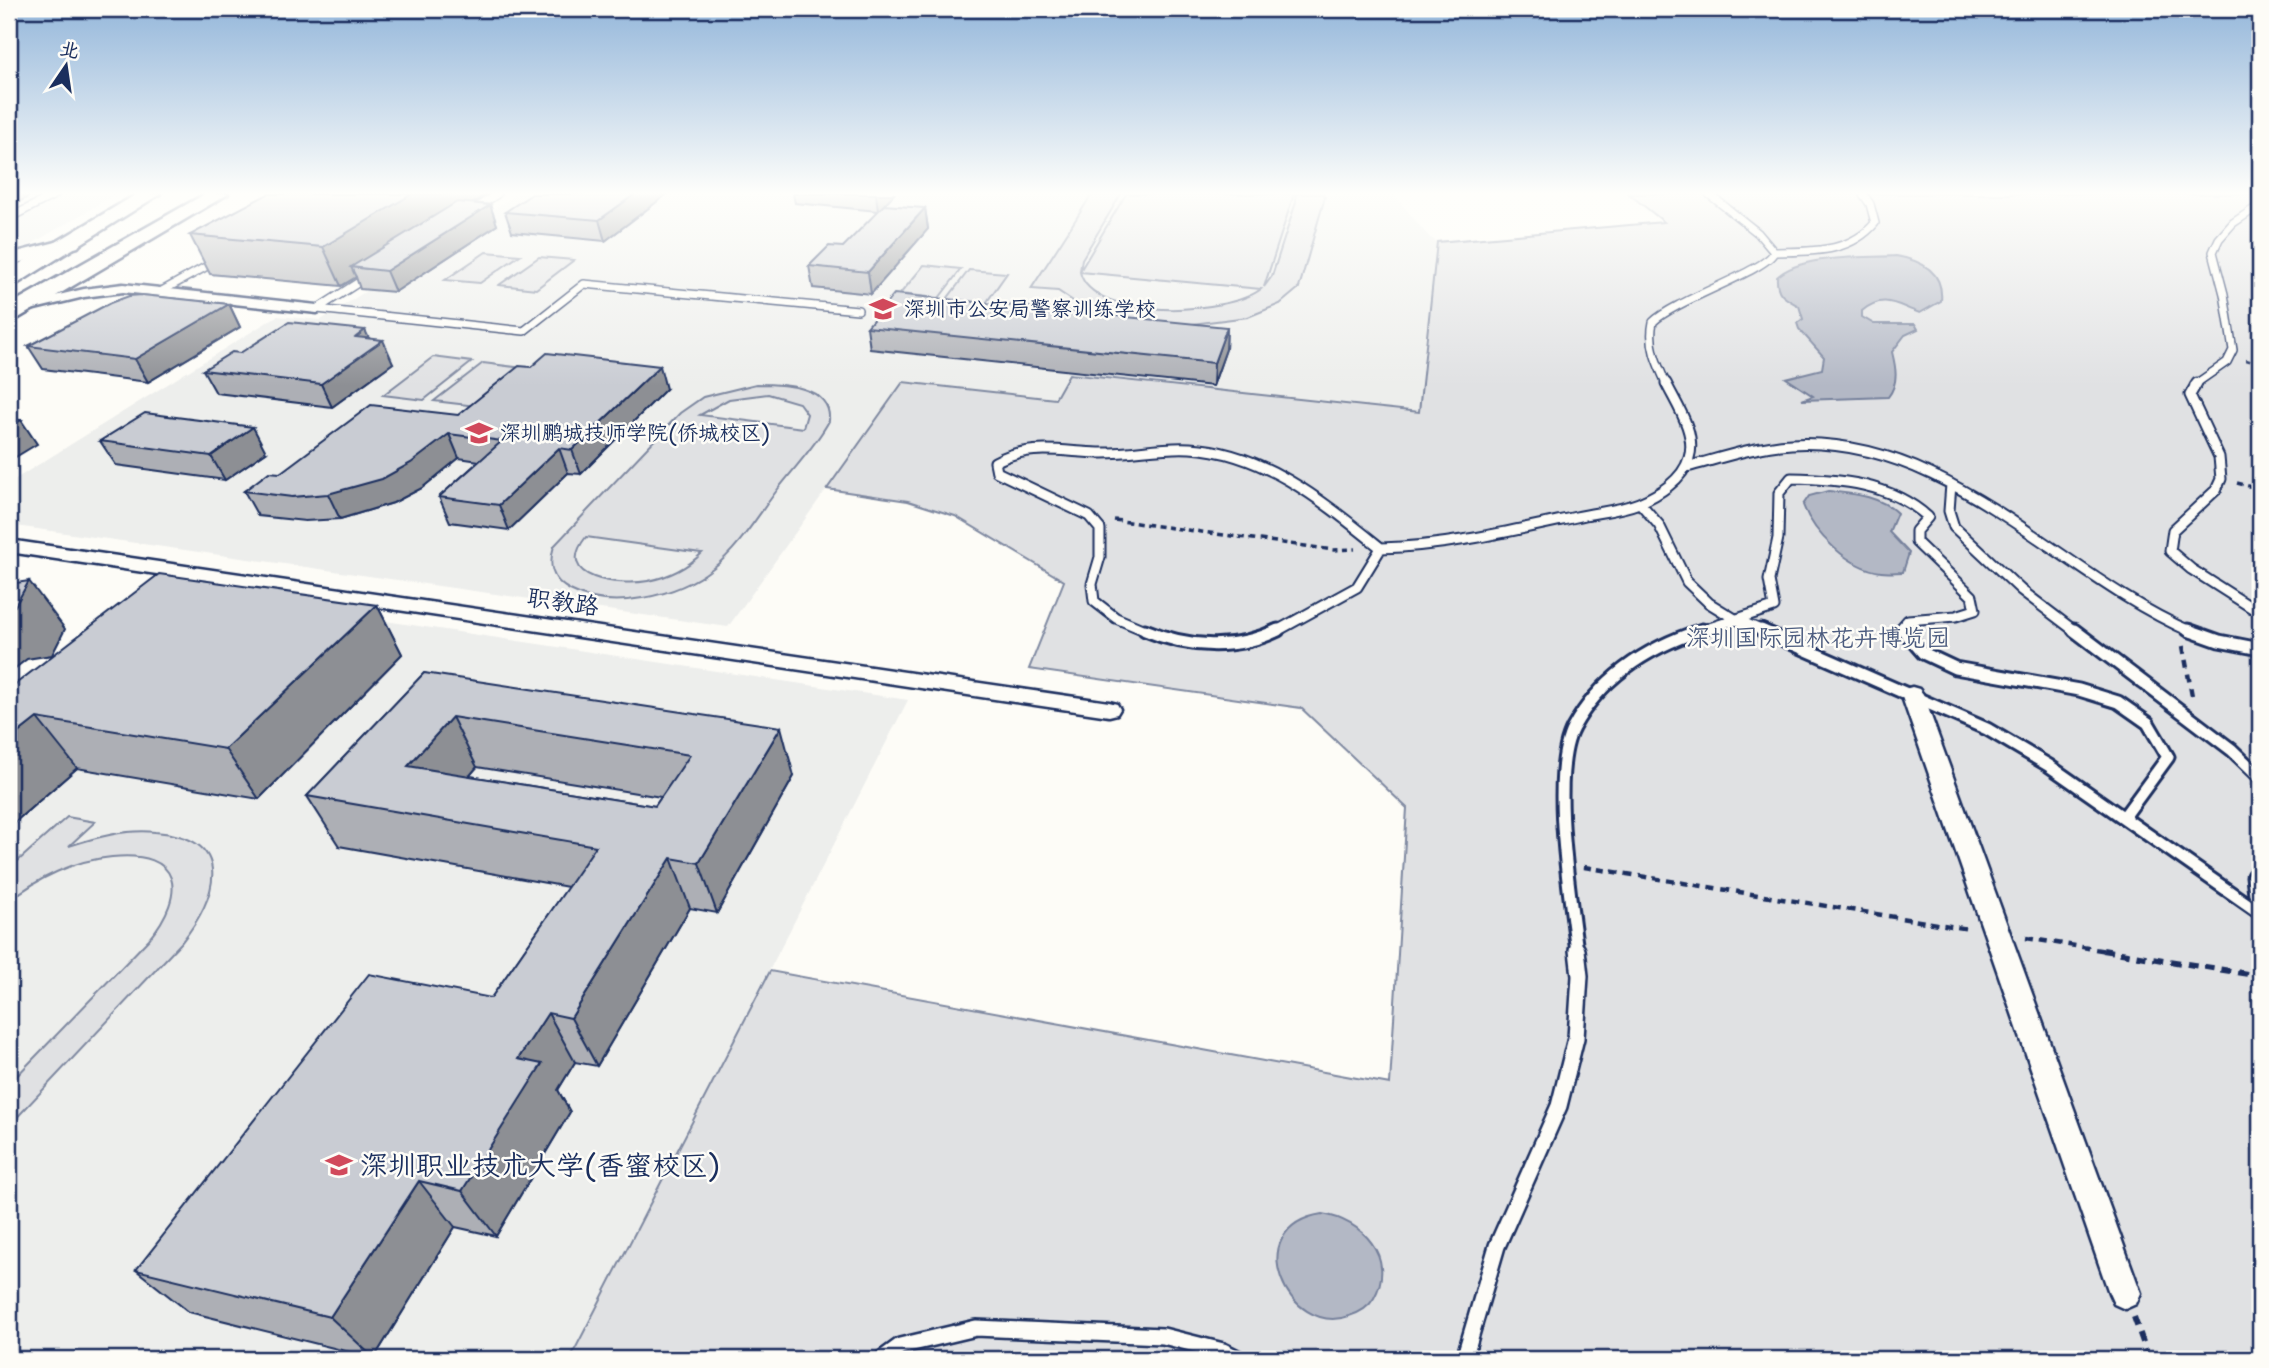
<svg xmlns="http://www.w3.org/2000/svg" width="2269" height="1368" font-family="'Shantell Sans','LXGW WenKai TC',sans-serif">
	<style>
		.built { fill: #edeeec }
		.green { fill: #e0e1e3; stroke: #7e88a0; stroke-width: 2; fill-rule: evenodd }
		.water { fill: #b3b8c5; stroke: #76819c; stroke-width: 2 }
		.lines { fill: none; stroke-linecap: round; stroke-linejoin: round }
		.lane-far3-casing { stroke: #1b2f5e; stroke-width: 10 }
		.lane-far2-casing { stroke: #1b2f5e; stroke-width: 13 }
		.lane-far1-casing { stroke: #1b2f5e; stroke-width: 17 }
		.lane-casing { stroke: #1b2f5e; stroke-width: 20 }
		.street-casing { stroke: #1b2f5e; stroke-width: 5 }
		.secondary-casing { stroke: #1b2f5e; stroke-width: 5 }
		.primary-casing { stroke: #1b2f5e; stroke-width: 5 }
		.path-far3 { stroke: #1b2f5e; stroke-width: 2.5; stroke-dasharray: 4.5 3.5; stroke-linecap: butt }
		.path-far2 { stroke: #1b2f5e; stroke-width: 3.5; stroke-dasharray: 6 4.5; stroke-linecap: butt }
		.path-far1 { stroke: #1b2f5e; stroke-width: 4.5; stroke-dasharray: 8 6; stroke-linecap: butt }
		.path { stroke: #1b2f5e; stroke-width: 6; stroke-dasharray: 10 7; stroke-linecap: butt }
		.lane-far3 { stroke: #fdfcf7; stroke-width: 7 }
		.lane-far2 { stroke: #fdfcf7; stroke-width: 9 }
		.lane-far1 { stroke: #fdfcf7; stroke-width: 11 }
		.lane { stroke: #fdfcf7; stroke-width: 15 }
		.street { fill: #fdfcf7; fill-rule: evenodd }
		.secondary { fill: #fdfcf7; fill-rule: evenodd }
		.primary { fill: #fdfcf7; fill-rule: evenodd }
		.wall { fill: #adafb5; stroke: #1b2f5e; stroke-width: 2; fill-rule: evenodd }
		.shaded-wall { fill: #8d8f94; stroke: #1b2f5e; stroke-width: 2 }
		.building { fill: #c9ccd3; stroke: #1b2f5e; stroke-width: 2; fill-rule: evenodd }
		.labels { text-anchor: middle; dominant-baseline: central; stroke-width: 5; stroke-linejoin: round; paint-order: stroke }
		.far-poi-label { font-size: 21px; fill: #1b2f5e; stroke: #fdfcf7; text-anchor: start }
		.street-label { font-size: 24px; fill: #1b2f5e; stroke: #fdfcf7 }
		.park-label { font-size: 24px; fill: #4c5c7f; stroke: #fdfcf7 }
		.near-poi-label { font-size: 28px; fill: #1b2f5e; stroke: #fdfcf7; text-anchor: start }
	</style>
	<rect width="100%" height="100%" fill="#fdfcf7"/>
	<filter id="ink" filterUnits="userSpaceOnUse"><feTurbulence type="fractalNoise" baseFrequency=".0143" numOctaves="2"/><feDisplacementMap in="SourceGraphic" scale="14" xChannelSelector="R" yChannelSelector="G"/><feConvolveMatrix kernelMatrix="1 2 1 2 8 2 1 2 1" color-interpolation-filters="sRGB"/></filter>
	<g filter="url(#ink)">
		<path class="built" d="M9,194H116L30,245L9,250Z
			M517,194H1393L1429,237L1437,242L1419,412L1069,374L1056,399L903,382L728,627L9,525V483L277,316L321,320Z
			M193,592L908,700L570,1359H9V736Z"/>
		<path class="green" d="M1092,194H1121L1082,259L1080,271L1126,194H1294L1264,287L1272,276L1296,202V194H1323L1325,197L1299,288L1280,304L1248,317L1184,325L1118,319L1082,307L1058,291L1031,289ZM1080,272L1261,289C1228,315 1092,322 1080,272Z
			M1629,194H2260V1359H570L770,971L1390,1084L1407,808L1301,708L1029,669L1064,581L955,516L908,501L827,489L903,382L1055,399L1069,374L1419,412L1437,242L1664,222Z
			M486,252L520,255L480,283L445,280Z
			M539,257L574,260L536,289L499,285Z
			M924,265L961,269L939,298L900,294Z
			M969,270L1007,273L986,303L947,299Z
			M433,357L472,362L424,400L383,395Z
			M483,363L523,368L476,406L434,401Z
			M756,384C782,384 832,385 829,421C816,445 795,467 778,489C758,515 739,548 713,568C678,596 612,612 570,590C551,580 548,565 554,546L680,413L703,397ZM768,394L799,403L807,414L803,428L700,415L729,399ZM586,537L701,553H702C687,568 668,577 648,581C620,586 552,580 586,537Z
			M67,817L95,822L69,846C97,837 126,829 155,832C236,838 218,897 181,943L9,1126V1084L149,939C187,893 182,850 112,857C75,860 38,878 9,901V869Z"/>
		<path class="water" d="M1896,256C1920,260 1944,271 1941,301L1920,313C1896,305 1884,293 1862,311V317L1874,324H1915L1918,329L1905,335L1892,352C1896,368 1899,383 1888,397L1802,400L1813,396L1786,378L1822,369L1824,357L1799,329L1797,323L1803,319L1799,306C1785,298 1776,295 1777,277C1801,254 1863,258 1896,256Z
			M1828,491C1853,494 1878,495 1897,513L1889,532L1909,553L1903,572C1896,572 1888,573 1881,572C1849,568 1814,534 1803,505L1809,496Z
			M1322,1214C1362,1220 1397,1257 1374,1298C1369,1307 1359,1313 1349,1316C1288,1338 1238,1227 1322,1214Z"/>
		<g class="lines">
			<defs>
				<path id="lane-far3" d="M473,210L497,194
					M9,218L56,194
					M1774,252C1811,251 1849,254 1875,223L1870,204L1863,194
					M160,292L218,260
					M317,309L524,331L584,284L858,310
					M317,309L370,275
					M1667,385C1657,364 1648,345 1653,322C1675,300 1768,270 1774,252L1758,233L1709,194
					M2194,385L2227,362L2233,350L2224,294L2213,252L2219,239L2233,223L2260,205"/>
				<path id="lane-far2" d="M2197,383L2190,395L2219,457L2221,479L2216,490L2173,530L2170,551L2191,569L2260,613
					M1687,467C1721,458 1756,446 1791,444C1948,435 2059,575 2192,632
					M1951,484L1949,511L1954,527L2021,590L2076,632
					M1640,503L1659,525L1687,582L1709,603L1735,619L1765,632
					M1381,548C1448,546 1511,531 1576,517C1597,512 1619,511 1639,503C1658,495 1683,480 1689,458C1697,433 1676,404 1666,383
					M1149,632L1116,618L1094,601L1092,584L1100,557V529L1089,516L997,472L995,462C1029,443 1062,452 1099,453C1130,454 1160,446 1190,448C1265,452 1325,503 1381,548
					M1275,632L1357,587L1381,548
					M1697,632L1774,607L1769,580L1778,538L1779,493L1791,478C1840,479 1890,483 1928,517L1916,531V542L1972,596L1975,610L1956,616L1908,620L1901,628L1904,632"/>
				<path id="lane-far1" d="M1145,630C1188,648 1235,651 1278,630
					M1761,630L1987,729L2048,765L2260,913
					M1903,630L1923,653L1955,668L2079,690L2118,702L2148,723L2168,757L2124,817
					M2074,630L2232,750L2260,777
					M2188,630L2219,641L2260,649
					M2260,867L2253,876L2255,894L2260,900
					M1577,952C1571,900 1549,773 1573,728C1601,677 1648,647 1702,630"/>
				<path id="lane" d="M882,1359L900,1346L976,1328L1163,1336L1223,1351L1239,1359
					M1464,1359L1497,1246L1559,1106L1576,1038L1580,976L1577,950"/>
				<path id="street" d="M123,284L317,305L324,309L317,313L123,292L84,297L18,313L11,309L13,306L84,289Z
					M9,540L1109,702L1117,704L1120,709L1117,714L1109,716L9,552Z
					M1912,687L1919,689L1923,694L2141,1293L2136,1304L2125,1309L2114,1304L2109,1293L1901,694L1905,689Z"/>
				<path id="secondary" d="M72,238L81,243L78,247L9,265V254Z"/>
				<path id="primary" d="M137,194H160L17,284L9,285V270Z
					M205,194H228L17,319L9,321V305Z"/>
			</defs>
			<use href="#lane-far3" class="lane-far3-casing"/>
			<use href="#lane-far2" class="lane-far2-casing"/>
			<use href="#lane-far1" class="lane-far1-casing"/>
			<use href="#lane" class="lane-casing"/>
			<use href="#street" class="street-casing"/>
			<use href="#secondary" class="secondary-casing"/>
			<use href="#primary" class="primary-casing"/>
			<path class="path-far3" d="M2246,360L2260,364"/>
			<path class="path-far2" d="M2237,483L2260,489
				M1114,520L1334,550L1355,549"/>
			<path class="path-far1" d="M2183,646L2192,696
				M1584,867L1969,929
				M2026,938L2113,952"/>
			<path class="path" d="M2103,950L2260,976
				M2134,1317L2149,1359"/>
			<use href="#lane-far3" class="lane-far3"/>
			<use href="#lane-far2" class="lane-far2"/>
			<use href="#lane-far1" class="lane-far1"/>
			<use href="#lane" class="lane"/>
			<use href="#street" class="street"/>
			<use href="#secondary" class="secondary"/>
			<use href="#primary" class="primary"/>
		</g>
		<path class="wall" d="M667,194L605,241L512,232L505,212Z
			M793,194H894L878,211L795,203Z
			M473,203L490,205L497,225L395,292L360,289L356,277L341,286L210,274L190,235Z
			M925,208L928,229L871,294L813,288L809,266L843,247Z
			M229,304L240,327L148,382L43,369L28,346Z
			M867,327H1227L1226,349L1213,386L870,349Z
			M369,338L393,363L332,407L216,393L203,370L240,353Z
			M666,389L581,474L568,473L509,530L450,522L439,497L479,461L459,458L422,488L393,503L340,519L305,521L258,516L244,491L280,473L458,415Z
			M100,441L266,452L225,480L116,465Z
			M377,605L402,654L259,799L77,768L9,827V689Z
			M424,673L794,776L717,913L690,908L597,1066L575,1062L558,1090L570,1112L496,1236L455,1227L374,1358L189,1312L136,1270L491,998L568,887L339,846L307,796ZM477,767L661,797L655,806L469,776Z"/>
		<path class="shaded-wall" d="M9,194H34L9,207Z
			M412,194H487L369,269L351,267L356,277L341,286L323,247Z
			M635,194H667L605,241L599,220Z
			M876,194H894L878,211Z
			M490,205L497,225L395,292L386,271Z
			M925,208L928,229L871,294L868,272Z
			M229,304L240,327L148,382L135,359Z
			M1227,327L1226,349L1213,386L1214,363Z
			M365,330L373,347L383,340L393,363L332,407L321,384L356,337Z
			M660,366L666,389L581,474L572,450Z
			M21,420L37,444L9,461V427Z
			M253,427L266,452L225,480L211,456Z
			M449,434L459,458L422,488L393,503L340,519L328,494Z
			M559,448L568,473L509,530L499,505Z
			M29,581L65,629L52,655L27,659L9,673V607Z
			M377,605L402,654L259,799L225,749Z
			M452,717L477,767L436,816L408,766Z
			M37,718L77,768L9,827V740Z
			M781,727L794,776L717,913L699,863Z
			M671,858L690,908L597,1066L571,1018Z
			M548,1013L575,1062L558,1090L570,1112L496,1236L462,1191L518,1059Z
			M419,1181L455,1227L374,1358L330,1317Z"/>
		<path class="building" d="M268,194H412L323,247L190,235Z
			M532,194H635L599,220L505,212Z
			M457,202L490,205L386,271L351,267Z
			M884,205L925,208L868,272L809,266L829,246L843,247Z
			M894,294L1227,327L1214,363L867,327Z
			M142,295L229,304L135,359L28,346L110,303L129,296Z
			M289,322L365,330L356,337L383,340L321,384L203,370L232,352L240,353Z
			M547,353L660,366L572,450L559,448L499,505L439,497L502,441L449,434L411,463L382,479L328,494L292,497L244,491L269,472L280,473L371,405L458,415L519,366L531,367Z
			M145,413L253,427L211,456L100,441Z
			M9,419L21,420L9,427Z
			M159,574L377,605L225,749L37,718L9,740V689Z
			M29,581L15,606L9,607V584Z
			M424,673L781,727L699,863L671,858L571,1018L548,1013L518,1059L542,1064L462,1191L419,1181L330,1317L136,1270L369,974L491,998L596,846L307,796ZM452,717L690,755L655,806L408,766Z"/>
	</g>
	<linearGradient id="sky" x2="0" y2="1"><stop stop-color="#93b6da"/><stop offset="0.5" stop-color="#fefefb"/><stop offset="1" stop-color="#fefefb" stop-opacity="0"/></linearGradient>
	<rect width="2269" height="386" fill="url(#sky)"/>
	<defs>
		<symbol id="school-bare" viewBox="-9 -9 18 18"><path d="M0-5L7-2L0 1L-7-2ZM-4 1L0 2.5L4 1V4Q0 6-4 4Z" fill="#d1495b" stroke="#fdfcf7" stroke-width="2.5" paint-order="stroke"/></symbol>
		<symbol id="university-bare" viewBox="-9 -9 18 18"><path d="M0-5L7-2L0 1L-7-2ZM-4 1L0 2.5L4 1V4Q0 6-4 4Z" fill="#d1495b" stroke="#fdfcf7" stroke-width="2.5" paint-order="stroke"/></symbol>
	</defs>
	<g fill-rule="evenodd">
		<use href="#school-bare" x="864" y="290" width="38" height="38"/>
		<use href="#school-bare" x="460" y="414" width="38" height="38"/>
		<use href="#university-bare" x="320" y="1146" width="38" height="38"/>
	</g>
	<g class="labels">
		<g class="far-poi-label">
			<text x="904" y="309">深圳市公安局警察训练学校</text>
			<text x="500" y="433">深圳鹏城技师学院(侨城校区)</text>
		</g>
		<g class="street-label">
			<text transform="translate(563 602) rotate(8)">职教路</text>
		</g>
		<g class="park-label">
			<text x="1818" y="638">深圳国际园林花卉博览园</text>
		</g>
		<g class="near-poi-label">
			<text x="360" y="1165">深圳职业技术大学(香蜜校区)</text>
		</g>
	</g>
	<rect width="2269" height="1368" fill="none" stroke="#fdfcf7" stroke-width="35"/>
	<rect x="18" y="18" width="2234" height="1333" fill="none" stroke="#1b2f5e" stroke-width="2.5" filter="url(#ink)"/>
	<g transform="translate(66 66) rotate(13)" stroke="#fdfcf7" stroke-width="5" paint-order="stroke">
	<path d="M0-5L12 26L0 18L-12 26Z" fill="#1b2f5e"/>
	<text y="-10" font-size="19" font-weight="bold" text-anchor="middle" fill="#1b2f5e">北</text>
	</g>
</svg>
